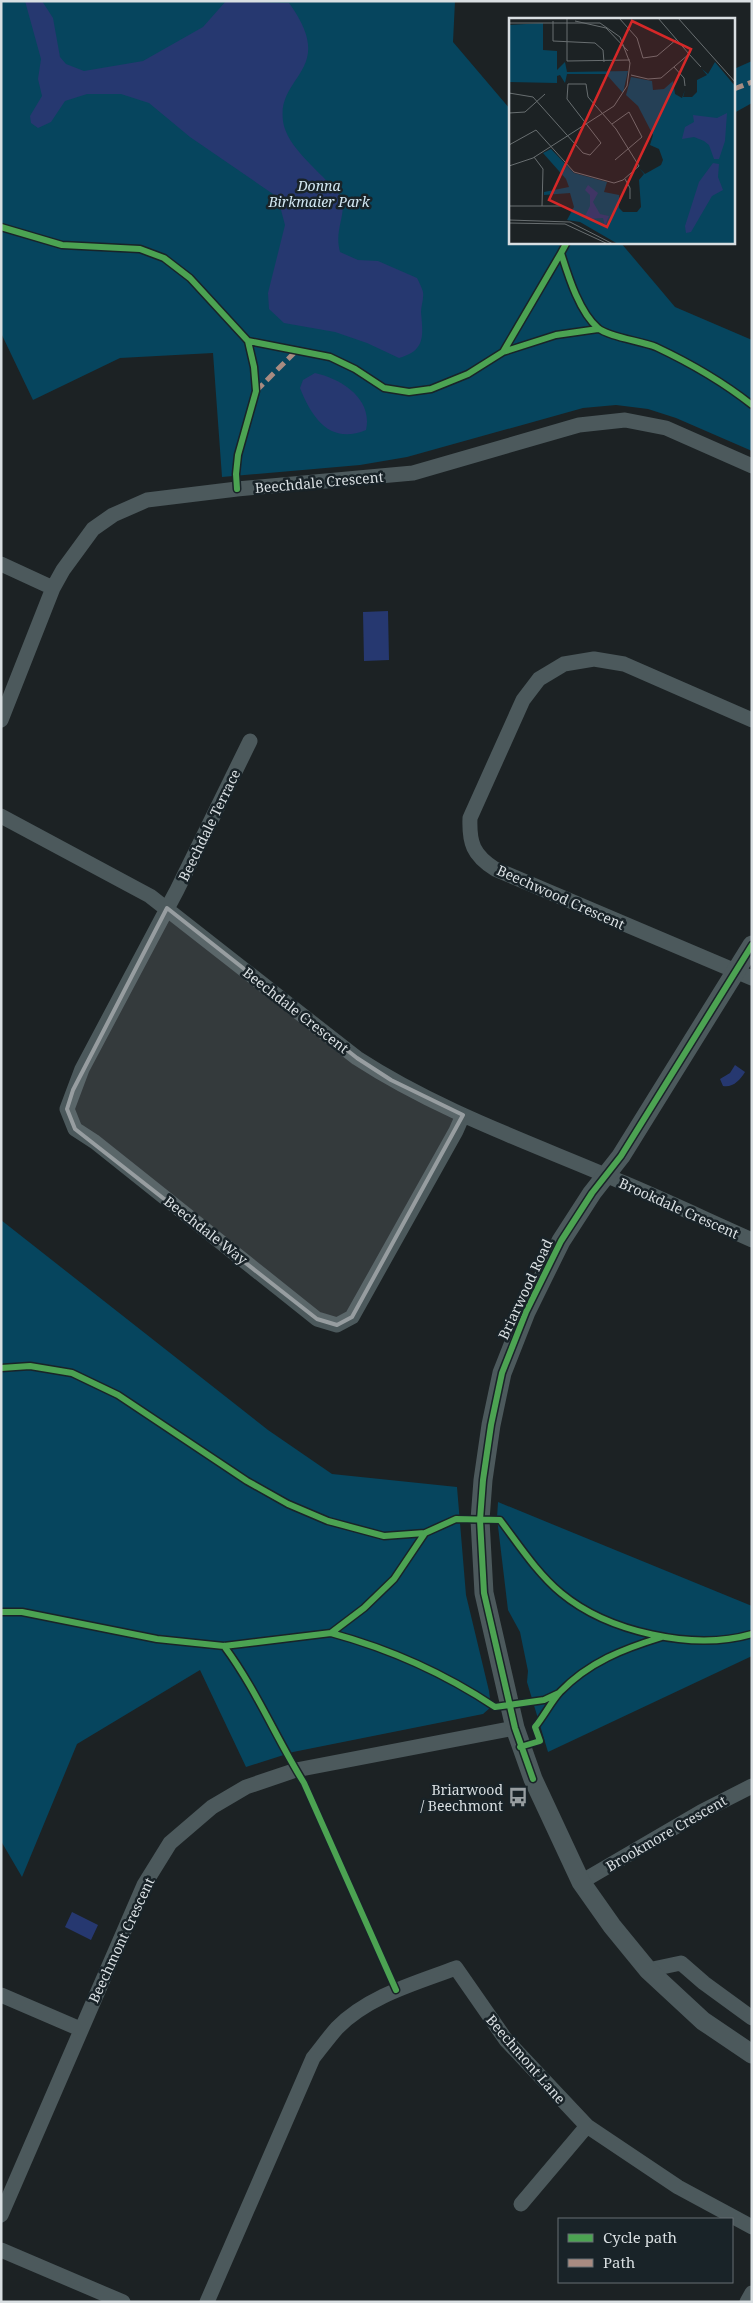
<svg xmlns="http://www.w3.org/2000/svg" width="753" height="2303" font-family="'Noto Serif',serif">
	<style>
		.green { fill: #06455e }
		.water { fill: #263870 }
		.lines { fill: none; stroke-linecap: round; stroke-linejoin: round }
		.minor { stroke: #4c595c; stroke-width: 15 }
		.tertiary { stroke: #4c595c; stroke-width: 19 }
		.quiet { stroke: #a88b81; stroke-width: 5; stroke-dasharray: 10 5; stroke-linecap: butt }
		.cycleway-casing { stroke: #192328; stroke-width: 9 }
		.cycleway { stroke: #4ca352; stroke-width: 6 }
		.marked { fill: #979da0; fill-opacity: 0.2; stroke: #979da0; stroke-width: 4; stroke-linejoin: round }
		.labels { text-anchor: middle; dominant-baseline: central; stroke-width: 5; stroke-linejoin: round; paint-order: stroke }
		.park-label { font-size: 14px; font-style: italic; fill: #d2e7f2; stroke: #192328 }
		.street-label { font-size: 14px; fill: #d9dfe2; stroke: #192328 }
		.poi-label { font-size: 14px; fill: #d9dfe2; stroke: #192328; text-anchor: end }
		.inset-road { fill: none; stroke: #686e70; stroke-width: 1 }
		.view { fill: #d62828; fill-opacity: 0.15; stroke: #d62828; stroke-width: 2.5 }
		.inset-edge { fill: none; stroke: #d9dfe2; stroke-width: 2.5 }
	</style>
	<rect width="100%" height="100%" fill="#1c2224"/>
	<path class="green" d="M1,1H455L453,42L510,109V242L621,243L675,307L752,340V451L676,418L648,409L616,405L583,408L407,457L360,465L222,477L213,353L120,358L33,400L1,333Z
		M752,61V103L734,113V69Z
		M1,1220L268,1430L332,1474L457,1487L466,1595L489,1691L491,1707L483,1714L293,1752L246,1767L200,1670L77,1744L22,1877L1,1841Z
		M498,1502L752,1606V1656L548,1752L527,1682L528,1671L520,1632L508,1610L497,1518Z"/>
	<path class="water" d="M25,1H42L53,18L60,57L66,64L84,71L143,61L203,27L226,1L289,3C340,73 272,75 284,126C291,152 326,176 342,198C346,217 334,230 340,252L358,260L378,261L417,278C419,282 422,288 423,292C424,299 421,306 421,312C423,335 426,351 399,358L367,343L335,332L284,323L269,309L268,293L285,225L281,210L273,194L190,137L149,103L121,94H87L65,101L51,122L38,128L31,123L30,116L42,96L38,79L41,59Z
		M315,373C342,379 373,399 366,430C330,445 312,418 300,388L303,380Z
		M388,611L389,660L364,661L363,612Z
		M735,1065L745,1072C740,1080 733,1088 723,1086L720,1079L730,1073Z
		M72,1912L98,1925L91,1940L65,1927Z"/>
	<g class="lines">
		<path class="minor" d="M1,564L53,588
			M1,720L53,588L63,570L93,529L113,515L147,500L237,489L413,473L579,425L625,420L666,428L752,466
			M752,720L624,664L594,659L564,664L539,679L523,700L470,818C469,843 473,855 495,869L752,978
			M250,741L177,890L82,1069L67,1109L75,1129L95,1142L317,1319L337,1325L352,1317L456,1131L463,1115
			M1,816L150,896L357,1058C440,1112 534,1144 624,1183C667,1201 709,1221 752,1240
			M581,1882L701,1812L752,1786
			M648,1970L681,1963L704,1983L752,2018
			M1,1995L80,2029
			M521,2204L587,2126
			M1,2215L144,1885L170,1843L212,1807L246,1787L296,1770L515,1728
			M1,2250L123,2302
			M207,2302L313,2058C321,2048 329,2037 337,2028C368,1996 416,1983 456,1968L506,2040L587,2126L678,2187L752,2227
			M747,2302L752,2293"/>
		<path class="tertiary" d="M752,945L621,1156L592,1193L561,1241L526,1312L502,1373L491,1425L483,1480L480,1520L484,1593L515,1728L533,1779L581,1882L612,1926L648,1970L703,2021L752,2054"/>
		<path class="quiet" d="M734,89L752,82
			M256,391L295,352"/>
		<defs>
			<path id="cycleway" d="M1,227L62,245L140,249L164,258L190,278L248,341L330,357L355,369L384,388L409,392L431,389L468,374L503,352L561,253
				M567,242L561,253C568,275 579,312 598,328C608,337 642,341 656,347C690,363 723,382 752,405
				M503,352L556,335L598,329
				M237,489L236,474L238,455L256,391L254,367L248,341
				M1,1368L30,1366L72,1373L118,1395L247,1481L288,1504L328,1521L384,1536L425,1533L394,1579L364,1608L331,1633L224,1646L157,1639L22,1612H1
				M425,1533L456,1519L500,1520C519,1545 537,1573 561,1593C608,1632 693,1651 752,1634
				M331,1633C390,1649 444,1673 495,1707L544,1700L559,1693
				M224,1646C256,1689 276,1738 304,1783L396,1990
				M520,1747L540,1741L535,1727C544,1716 551,1702 560,1692C589,1662 623,1649 662,1637
				M533,1779L515,1728L484,1593L480,1520L483,1480L491,1425L502,1373L526,1312L561,1241L592,1193L621,1156L752,945"/>
		</defs>
		<use href="#cycleway" class="cycleway-casing"/>
		<use href="#cycleway" class="cycleway"/>
	</g>
	<path class="marked" d="M167,908L357,1058L391,1080L463,1115L352,1317L337,1325L317,1319L75,1129L67,1109L73,1090Z"/>
	<defs>
		<symbol id="bus-bare" viewBox="-9 -9 18 18"><path d="M-5-6H5V4H4V6H2V4H-2V6H-4V4H-5ZM-3.5-4V0h7V-4ZM-3.5 1.2v1.5H-2V1.2ZM2 1.2v1.5H3.5V1.2Z" fill="#979da0" stroke="#192328" stroke-width="2.5" paint-order="stroke"/></symbol>
	</defs>
	<g fill-rule="evenodd">
		<use href="#bus-bare" x="504" y="1783" width="28" height="28"/>
	</g>
	<g class="labels">
		<g class="park-label">
			<text x="319" y="185">Donna<tspan x="319" dy="16">Birkmaier Park</tspan></text>
		</g>
		<g class="street-label">
			<text transform="translate(319 482) rotate(-5)">Beechdale Crescent</text>
			<text transform="translate(209 825) rotate(-64)">Beechdale Terrace</text>
			<text transform="translate(561 897) rotate(24)">Beechwood Crescent</text>
			<text transform="translate(296 1010) rotate(38)">Beechdale Crescent</text>
			<text transform="translate(679 1208) rotate(24)">Brookdale Crescent</text>
			<text transform="translate(206 1230) rotate(38)">Beechdale Way</text>
			<text transform="translate(525 1289) rotate(-65)">Briarwood Road</text>
			<text transform="translate(666 1833) rotate(-30)">Brookmore Crescent</text>
			<text transform="translate(121 1940) rotate(-65)">Beechmont Crescent</text>
			<text transform="translate(526 2059) rotate(49)">Beechmont Lane</text>
		</g>
		<g class="poi-label">
			<text x="503" y="1789">Briarwood<tspan x="503" dy="16">/ Beechmont</tspan></text>
		</g>
	</g>
	<g transform="translate(509 18)">
		<rect width="226" height="226" fill="#1c2224"/>
		<path d="M34,5V32L48,33V52L56,44L58,54L119,53L114,75L97,56H58L56,65L51,57L48,58V65L0,64V7ZM206,44L226,68V226H109L71,204L58,202L65,189L61,175L35,177V174L60,169L57,161L34,135L42,131L65,155L98,164L95,174L110,177V190L114,194H128L132,189L130,162L135,156L130,150L136,156L152,147L154,142L150,131L141,127L144,117L129,88L117,77L122,59L143,63L144,72L155,71L164,63L166,76L173,80L176,72L174,79H183L188,74V62L198,57L193,51L199,56Z" fill="#06455e"/>
		<path d="M218,95L216,123L210,141H205L200,127L195,123L185,119L173,121L176,109L185,104L184,97L208,100ZM204,145L210,146L209,159L214,172L203,178L182,214L177,215L176,208L190,164ZM79,167L89,175L84,184L91,196L100,198L96,208L94,200L79,201L76,198L81,188V177L76,172Z" fill="#263870"/>
		<path class="inset-road" d="M58,0V43L121,42M110,0L128,20L134,40L148,38L168,21M169,0L227,65M44,3V23L86,25L94,32L95,44M66,3L97,10L119,33M0,5H91L111,19L121,45L118,68L105,88L24,140L0,148M180,36L192,49M165,49L175,60L176,68M122,57L139,61L152,60L180,36L149,0M0,75L24,79L74,135L81,137L92,125L58,81L59,66H77L79,79L107,111L130,148L114,162L105,165L65,154L27,112L0,127M0,95L16,94L36,76M103,106L120,94L133,119L106,142M116,161L121,170V181M0,188H33L34,151L25,139M33,188H52M0,202L61,204L104,226M0,205L56,206L99,226"/>
		<path class="view" d="M123,3L182,31L98,209L40,182Z"/>
		<rect width="226" height="226" class="inset-edge"/>
	</g>
	<rect width="753" height="2303" fill="none" stroke="#d9dfe2" stroke-width="5"/>
	<rect x="558" y="2218" width="175" height="65" fill="#192328" stroke="#666e72"/>
	<rect x="568" y="2234" width="25" height="8" fill="#4ca352" stroke="#666e72"/>
	<text x="603" y="2243" font-size="15" fill="#d9dfe2">Cycle path</text>
	<rect x="568" y="2259" width="25" height="8" fill="#a88b81" stroke="#666e72"/>
	<text x="603" y="2268" font-size="15" fill="#d9dfe2">Path</text>
</svg>
